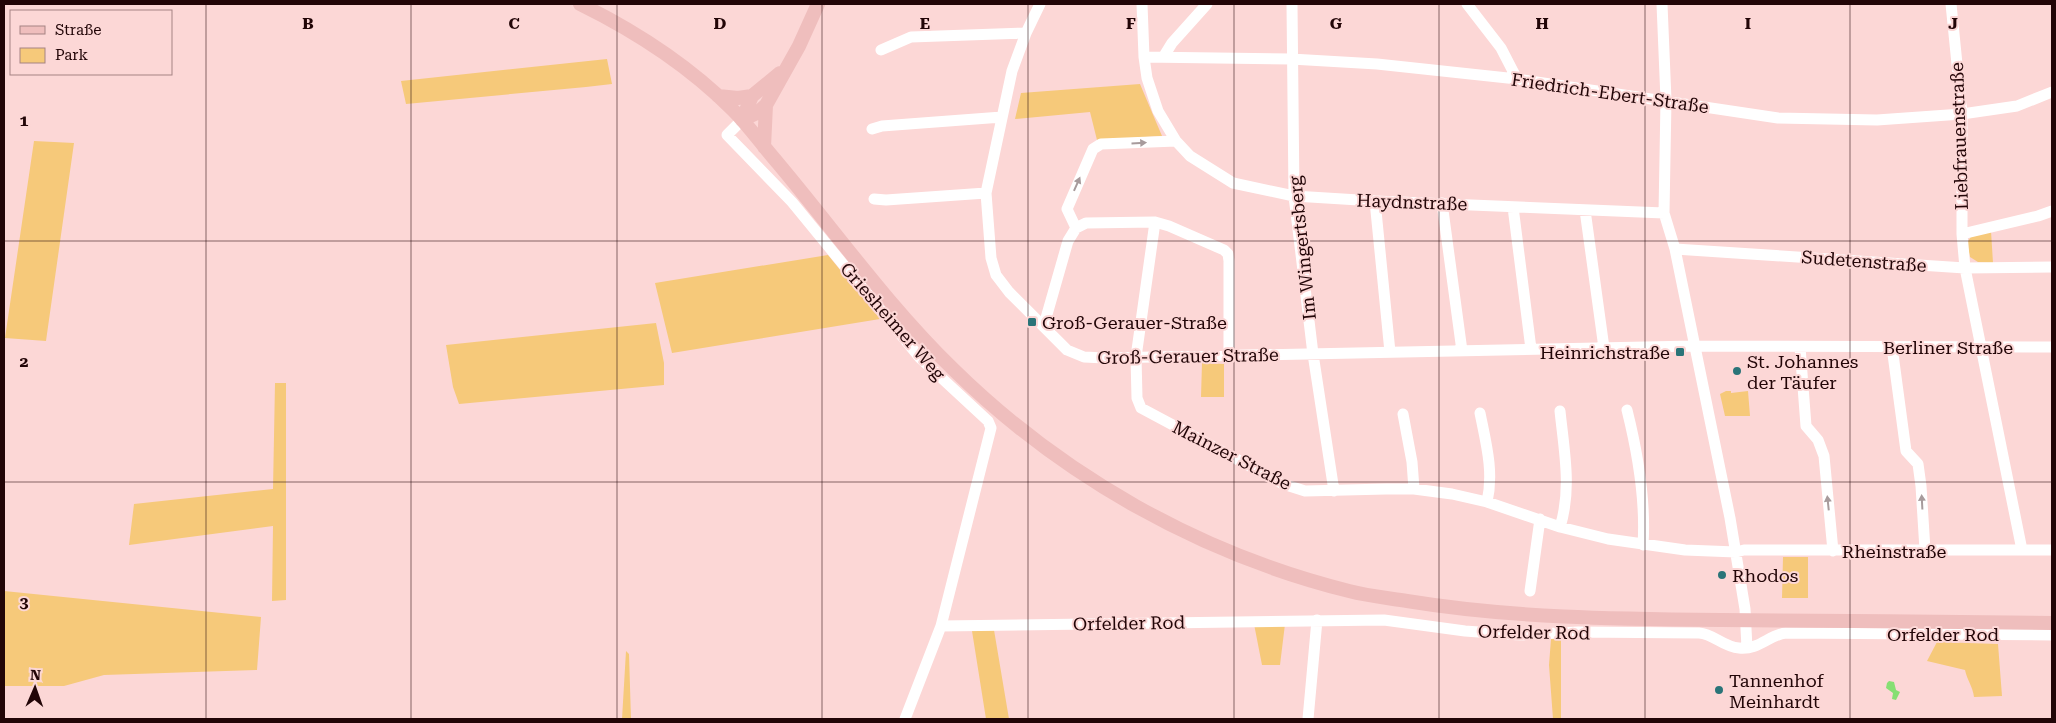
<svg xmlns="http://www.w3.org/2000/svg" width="2056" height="723" font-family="'Roboto Serif',serif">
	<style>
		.green { fill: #f6c97a }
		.water { fill: #86df73 }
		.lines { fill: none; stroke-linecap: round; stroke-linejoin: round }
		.minor { stroke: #fff; stroke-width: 11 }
		.major { stroke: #efbebd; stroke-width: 14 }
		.oneway { fill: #a79b9c }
		.grid { fill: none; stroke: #220507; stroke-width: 1; stroke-opacity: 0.55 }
		.poi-dot { fill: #2a7478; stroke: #fcd7d6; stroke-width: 2 }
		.labels { text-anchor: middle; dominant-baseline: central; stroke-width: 4; stroke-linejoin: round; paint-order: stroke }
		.street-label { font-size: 18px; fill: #220507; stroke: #fcd7d6 }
		.poi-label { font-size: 18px; fill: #220507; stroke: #fcd7d6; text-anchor: start }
		.grid-label { font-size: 16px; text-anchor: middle; font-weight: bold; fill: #220507; stroke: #fcd7d6; stroke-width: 4; stroke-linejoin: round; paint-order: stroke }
	</style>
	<rect width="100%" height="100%" fill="#fcd7d6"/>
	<path class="green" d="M607,59L612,84L586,87L406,104L401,81Z
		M1140,84L1162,136L1097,140L1090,112L1015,119L1021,93Z
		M34,141L74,143L46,341L5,338Z
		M1991,231L1993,263L1978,262L1970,257L1967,243L1972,235Z
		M828,255L880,319L672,353L655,283Z
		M656,323L664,363V385L459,404L453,387L446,345Z
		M1202,363L1224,364V397H1201Z
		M275,383H286V600L272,601L273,526L129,545L134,504L273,489Z
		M1726,391H1731V393L1748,391L1750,416H1725L1720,394Z
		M1783,557H1808V598H1782Z
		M4,591L261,617L257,670L104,675L64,686H4Z
		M1254,624H1285L1280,665H1262Z
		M994,630L1009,719H986L972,631Z
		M1551,639H1561V719H1553L1549,665Z
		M1937,642L1998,644L2002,696L1974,697C1973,687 1967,680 1965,670L1927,661Z
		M626,651L629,654L631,719H622Z"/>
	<path class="water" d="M1889,681L1894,682L1896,690L1900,692L1896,700L1892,699L1893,693L1886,688L1887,683Z"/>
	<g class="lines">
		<path class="minor" d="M1040,4L1026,33L1012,71L986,193L991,258L996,275L1009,292L1067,350L1084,357L1105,358L1694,346L2052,347
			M1142,4L1144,57L1147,78L1158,111L1176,141L1190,156L1233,183L1294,196L1375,201L1664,213
			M1292,4L1294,196L1313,354L1334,491
			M1467,4L1501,48L1517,79
			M1662,4L1666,100L1664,213L1675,249L1730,518L1745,609L1747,648
			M1951,4L1962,114V234L1965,268L2022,550
			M881,50L911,37L1026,33
			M1164,56L1172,43L1207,4
			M1144,57L1291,59L1377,64L1517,79L1778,118L1877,120L1962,114L2017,106L2052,92
			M742,120L727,135L792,202L920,358L988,421L991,428L941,626L905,719
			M872,129L882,126L1002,117
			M874,199L886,200L986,193
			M1375,201L1390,352
			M1442,203L1462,351
			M1513,207L1531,349
			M1585,210L1604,348
			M1155,222L1136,357L1137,398L1141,408L1283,484L1305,491L1386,489H1414L1452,494L1487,502L1560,527L1608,539L1685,550L1736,552L1744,550H2052
			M1076,228L1067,209L1093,149L1101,144L1176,141
			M1962,234L2038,216L2052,211
			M1675,249L1965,268L2052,267
			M1044,325L1068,241L1076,228L1086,223L1155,222L1169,226L1224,250L1228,254L1229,261V356
			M1800,347L1806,426L1818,440L1824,456L1833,551
			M1892,347L1906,451L1918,464L1921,486L1925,550
			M1627,410C1638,454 1646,500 1643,545
			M1480,413C1486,443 1494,472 1487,502
			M1403,414L1412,462L1414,489
			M1560,527C1572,489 1564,450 1560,411
			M1530,591L1540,519
			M941,626L1384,620L1465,631L1520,635L1578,632L1699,633C1714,634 1723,647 1739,648C1760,650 1768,635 1786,633L2052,635
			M1308,719L1317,620"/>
		<path class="major" d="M580,4C635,31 689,66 733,110C749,126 762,145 777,162C835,231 888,306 953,369C1062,476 1200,554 1349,591C1368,596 1388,598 1407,601C1511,618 1616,619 1721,620C1831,620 1942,622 2052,623
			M718,96L738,98L752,96
			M742,120L757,113L766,105L799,46L818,4
			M742,120L752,96L780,73
			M764,147L766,105"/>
	</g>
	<defs><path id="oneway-solid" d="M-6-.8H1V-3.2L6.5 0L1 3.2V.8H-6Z" transform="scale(1.25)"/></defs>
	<g class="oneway">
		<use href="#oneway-solid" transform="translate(1139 143) rotate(-3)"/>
		<use href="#oneway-solid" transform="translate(1077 184) rotate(-66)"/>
		<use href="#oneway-solid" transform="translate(1922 502) rotate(-93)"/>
		<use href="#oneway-solid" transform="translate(1828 503) rotate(-96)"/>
	</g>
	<path class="grid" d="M206,4V719M411,4V719M617,4V719M822,4V719M1028,4V719M1234,4V719M1439,4V719M1645,4V719M1850,4V719M4,241H2052M4,482H2052"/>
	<g class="poi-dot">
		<rect x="1027" y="317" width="10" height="10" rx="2.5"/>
		<rect x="1675" y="347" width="10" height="10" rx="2.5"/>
		<circle cx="1737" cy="371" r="5"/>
		<circle cx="1722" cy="575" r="5"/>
		<circle cx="1719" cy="690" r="5"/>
	</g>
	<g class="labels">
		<g class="street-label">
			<text transform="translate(1610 93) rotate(8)">Friedrich-Ebert-Straße</text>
			<text transform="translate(1959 136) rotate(-92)">Liebfrauenstraße</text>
			<text transform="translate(1412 202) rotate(2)">Haydnstraße</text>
			<text transform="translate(1302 248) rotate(-96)">Im Wingertsberg</text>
			<text transform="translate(1864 261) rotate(4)">Sudetenstraße</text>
			<text transform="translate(893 321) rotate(49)">Griesheimer Weg</text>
			<text x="1948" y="347">Berliner Straße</text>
			<text transform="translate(1188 356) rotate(-1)">Groß-Gerauer Straße</text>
			<text transform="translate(1232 455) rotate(27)">Mainzer Straße</text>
			<text x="1894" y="551">Rheinstraße</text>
			<text transform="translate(1129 623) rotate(-1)">Orfelder Rod</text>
			<text transform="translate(1534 632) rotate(1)">Orfelder Rod</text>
			<text x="1943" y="634">Orfelder Rod</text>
		</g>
		<g class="poi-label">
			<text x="1042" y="322">Groß-Gerauer-Straße</text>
			<text x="1670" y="352" text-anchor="end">Heinrichstraße</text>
			<text x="1747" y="361">St. Johannes<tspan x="1747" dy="21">der Täufer</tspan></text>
			<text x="1732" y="575">Rhodos</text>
			<text x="1729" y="680">Tannenhof<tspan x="1729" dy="21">Meinhardt</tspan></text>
		</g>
	</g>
	<g class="grid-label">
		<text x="308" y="29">B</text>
		<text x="514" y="29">C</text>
		<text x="720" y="29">D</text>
		<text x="925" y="29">E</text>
		<text x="1131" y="29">F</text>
		<text x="1336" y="29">G</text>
		<text x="1542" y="29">H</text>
		<text x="1748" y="29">I</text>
		<text x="1953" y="29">J</text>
		<text x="24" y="126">1</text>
		<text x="24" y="367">2</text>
		<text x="24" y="608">3</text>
	</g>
	<rect width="2056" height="723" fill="none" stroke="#220507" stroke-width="10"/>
	<rect x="10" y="10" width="162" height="65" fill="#fcd7d6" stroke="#a58383"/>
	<rect x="20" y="26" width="25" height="8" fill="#efbebd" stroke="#a58383"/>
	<text x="55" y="35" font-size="15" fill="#220507">Straße</text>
	<rect x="20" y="48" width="25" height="15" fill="#f6c97a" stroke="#a58383"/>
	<text x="55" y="60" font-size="15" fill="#220507">Park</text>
	<g transform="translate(35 688) rotate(2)" stroke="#fcd7d6" stroke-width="4" paint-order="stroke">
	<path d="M0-4L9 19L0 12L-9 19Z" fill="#220507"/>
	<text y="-8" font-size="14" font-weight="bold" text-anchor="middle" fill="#220507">N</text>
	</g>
</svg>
